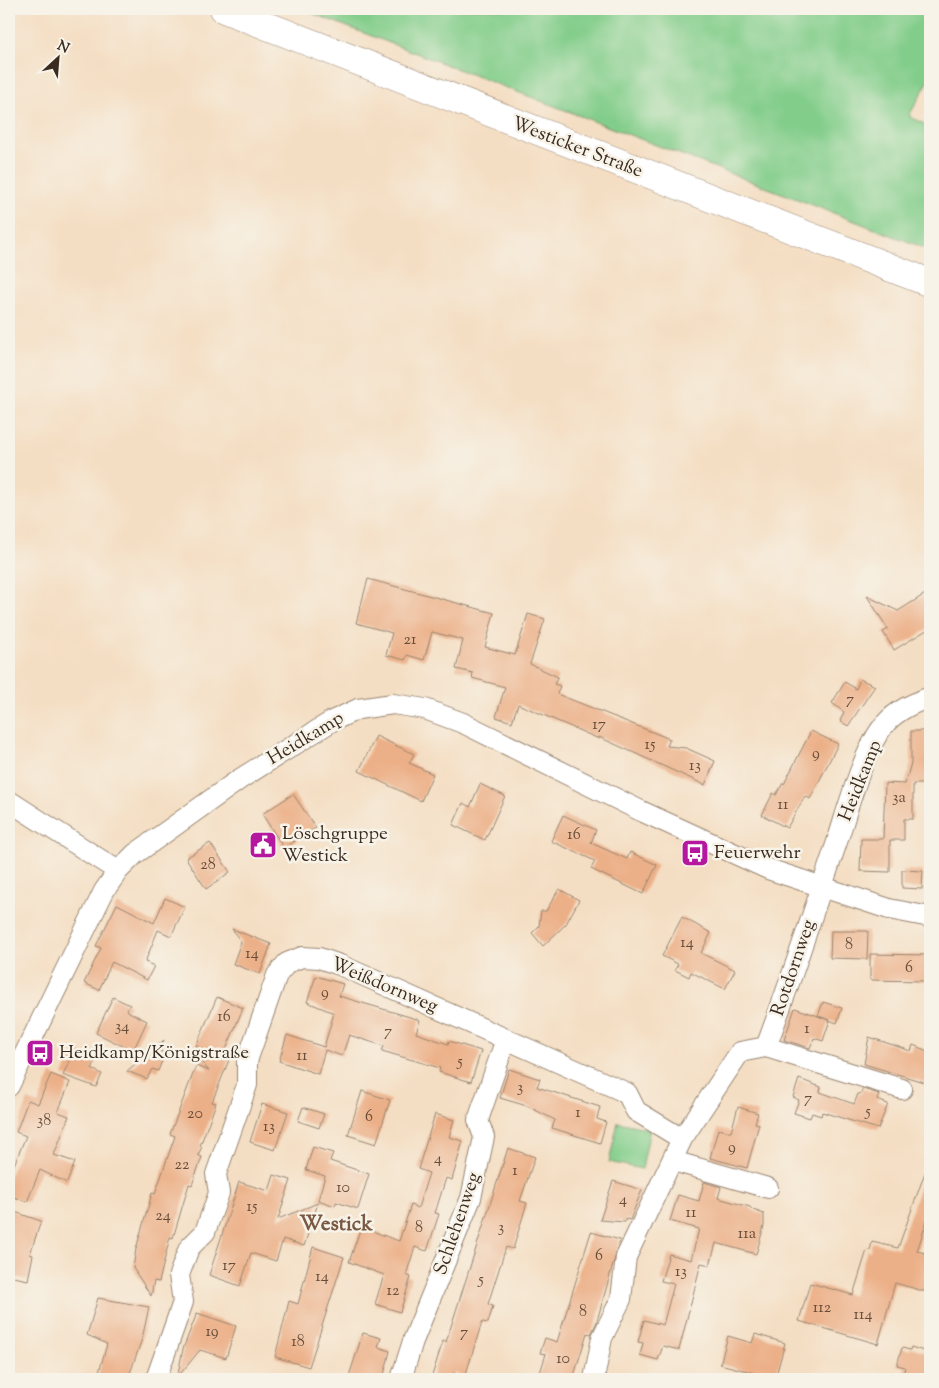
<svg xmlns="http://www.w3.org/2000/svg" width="939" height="1388" font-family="'Sorts Mill Goudy',serif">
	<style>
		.green { fill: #82cd8a; stroke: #5e7c54 }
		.building { fill: #ecb088 }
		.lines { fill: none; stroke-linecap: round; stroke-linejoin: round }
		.street-casing { stroke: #988470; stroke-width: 22 }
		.secondary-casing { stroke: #988470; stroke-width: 29 }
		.street { stroke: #fff; stroke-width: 20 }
		.secondary { stroke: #fff; stroke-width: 28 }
		.labels { text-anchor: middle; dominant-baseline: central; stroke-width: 5; stroke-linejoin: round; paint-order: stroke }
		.number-label { font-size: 16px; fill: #674c38 }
		.street-label { font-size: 19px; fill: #3b2a1e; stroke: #f7f3e8 }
		.poi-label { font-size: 19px; fill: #3b2a1e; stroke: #f7f3e8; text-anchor: start }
		.quarter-label { font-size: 21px; font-weight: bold; fill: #795943; stroke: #f7f3e8 }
	</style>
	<rect width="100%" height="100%" fill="#f7f3e8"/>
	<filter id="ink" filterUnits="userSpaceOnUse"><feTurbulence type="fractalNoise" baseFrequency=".02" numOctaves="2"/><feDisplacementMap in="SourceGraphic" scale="10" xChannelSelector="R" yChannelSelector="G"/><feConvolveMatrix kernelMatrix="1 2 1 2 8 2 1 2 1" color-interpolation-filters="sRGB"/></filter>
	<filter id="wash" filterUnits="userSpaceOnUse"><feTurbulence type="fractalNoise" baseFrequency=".0096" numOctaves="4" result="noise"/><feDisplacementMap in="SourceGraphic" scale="20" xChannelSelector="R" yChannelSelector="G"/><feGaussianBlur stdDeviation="1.12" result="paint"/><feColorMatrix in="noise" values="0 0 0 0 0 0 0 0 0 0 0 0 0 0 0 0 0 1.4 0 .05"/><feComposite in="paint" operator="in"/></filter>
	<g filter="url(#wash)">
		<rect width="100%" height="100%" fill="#f4dec3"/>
		<path class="green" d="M301,9H930V78L909,116L930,127V250Z
			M618,1122L650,1129L642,1169L609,1162Z"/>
		<g id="blocks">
			<path class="building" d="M368,579L494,613L485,647L515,655L528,614L545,619L530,664L558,677L554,684L560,686L557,694L670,739L667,746L686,748L715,761L705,785L599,737V739L518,704L512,722L496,717L505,687L472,678L473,673L456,669L463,640L432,632L424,660L407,655L405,660L386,655L392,633L356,623Z
				M930,591V628L894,650L883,632L888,629L867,596L898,611Z
				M860,679L875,686L848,726L840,721L844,712L832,703L845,682L856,689Z
				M811,731L838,744L810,799L805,796L787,828L762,815L773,793L776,795L783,783L784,784Z
				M911,731H930V784H913V819H904V840H890V872L860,871L861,839H883L885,783L905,784L911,763Z
				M376,736L414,754L409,763L433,774L421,801L359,771Z
				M480,784L505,796L485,840L453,825L463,803L470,807Z
				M293,794L316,828L284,848L262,814Z
				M563,815L596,830L591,843L627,859L630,852L657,865L643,894L591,869L595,861L551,841Z
				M210,843L230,872L206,889L186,858Z
				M902,870L923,871L922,889L902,888Z
				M559,889L579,900L566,924L543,946L532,933L539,926L541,911H546Z
				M165,898L185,907L171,936L158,930L145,962L154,966L147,980L112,962L99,990L84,983L101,948L96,946L117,904L154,923Z
				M682,917L711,933L701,953L735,970L725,989L691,972L689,977L675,970L678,964L662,956Z
				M232,929L271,944L260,974L233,964L241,942Z
				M831,931H868L867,959L830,958Z
				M870,954L930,955V974H925V981L870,980Z
				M316,976L343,984L339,996L420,1020L416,1033L448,1044L449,1041L481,1051L471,1082L439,1072L440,1068L382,1051L384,1046L349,1035L342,1056L325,1050L318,1074L279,1061L287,1035L324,1047L334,1013L307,1002Z
				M113,997L130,1005L127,1010L129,1012L147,1021L133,1051L96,1033Z
				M217,997L243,1008L223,1057L229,1060L212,1102L216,1103L200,1146L202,1147L198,1155L202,1157L192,1185L189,1184L173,1238L170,1237L159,1282L154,1281L151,1296L133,1268L136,1249L152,1193L155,1194L175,1136L170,1134L196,1066L209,1071L199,1059L202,1049L196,1046Z
				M823,1002L842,1008L837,1023L818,1016Z
				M795,1008L830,1020L823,1041L814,1038L810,1048L784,1040Z
				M869,1037L911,1051L913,1045L930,1052V1084L864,1064Z
				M164,1040L159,1051L165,1053L158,1071L152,1069L147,1079L127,1071Z
				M74,1050L96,1059L92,1069L102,1074L96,1087L63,1075Z
				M509,1069L540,1079L537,1087L600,1107L597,1119L606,1122L600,1143L552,1128L555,1120L527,1106L500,1098Z
				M51,1074L70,1082L58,1112L69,1116L54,1155L75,1162L67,1183L40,1170L27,1202L9,1195V1177L26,1136L16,1132L28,1100L38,1104Z
				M799,1079L821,1087L820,1092L854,1104L858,1094H860L863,1089L879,1094L877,1100L888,1104L878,1129L822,1112L821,1116L812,1113L810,1118L794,1113L799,1100L793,1097Z
				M362,1091L390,1100L376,1144L348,1135Z
				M262,1104L288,1112L275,1150L250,1142Z
				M303,1107L324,1114L319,1128L298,1121Z
				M738,1107L758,1113L755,1123L759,1124L747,1168L710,1158L718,1129L731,1132Z
				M435,1114L454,1120L449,1137L463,1141L452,1180L446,1178L435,1213L439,1214L427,1251L415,1247L406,1275L411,1277L400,1312L375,1304L384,1275L349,1262L361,1227L399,1241L411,1205L418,1208L429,1173L418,1169Z
				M313,1147L333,1153L330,1161L369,1174L358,1209L336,1202L335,1206L318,1200L325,1176L306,1170Z
				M508,1148L535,1157L520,1201L527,1203L513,1249L506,1247L488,1304L493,1306L488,1323L482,1322L465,1377L454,1373L452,1379H431L443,1341L446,1342Z
				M928,1164H930V1211L917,1251L930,1254V1293L895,1283L878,1344L799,1321L810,1283L853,1295L867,1250L870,1251L872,1242L898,1248Z
				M274,1175L291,1180L278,1219L318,1203L304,1246L283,1239L276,1261L251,1253L240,1286L209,1275L239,1182L269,1191Z
				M613,1181L642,1190L630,1220L626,1219L625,1222L600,1220Z
				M704,1182L721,1187L718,1198L750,1207L753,1210L764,1214V1226L756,1254L716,1243L710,1265L701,1263L679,1350L663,1346L658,1360L640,1355L643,1343L638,1342L644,1320L663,1325L674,1284L661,1281L669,1254L691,1260L699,1229L670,1221L678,1195L699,1201Z
				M9,1210L41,1221L30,1254L33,1255L28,1280L9,1276Z
				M591,1232L620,1240L596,1324L591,1334L587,1333L573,1379H538L546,1354L540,1353L545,1338L557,1342Z
				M313,1247L344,1257L309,1367L275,1357L289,1301L298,1304Z
				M98,1298L149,1307L142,1339L128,1379H97L107,1344L87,1335Z
				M197,1313L236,1326L226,1358L200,1350L177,1378L183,1349Z
				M363,1333L381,1338L378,1347L390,1351L383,1379H348Z
				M755,1334L785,1343L775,1379H757L758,1374L720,1364L728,1336L752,1343Z
				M911,1347L930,1353V1379H902L905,1367L897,1365L902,1348L910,1350Z"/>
		</g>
	</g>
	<g filter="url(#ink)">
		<use href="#blocks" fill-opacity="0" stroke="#988470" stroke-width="1"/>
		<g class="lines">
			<defs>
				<path id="street" d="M9,801L118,871
					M766,1047L902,1089
					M9,1086L104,891L118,871L135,854L240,779L332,721L358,709L393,704L425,709L463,723L641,811L768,869L889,909L930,917
					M673,1161L768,1188
					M156,1379L183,1302L179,1275L189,1248L205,1232L219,1193L216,1174L247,1085V1061L277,975L287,963L302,957L319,958L340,965L627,1093L636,1111L682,1139
					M401,1379L413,1341L471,1198L484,1137L478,1120L506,1039
					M594,1379L602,1338L621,1299L626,1257L682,1139L740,1052L766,1047C792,978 814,909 838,839C848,808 864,748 885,724C897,710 914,703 930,697"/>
				<path id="secondary" d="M224,9C459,102 696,190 930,283"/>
			</defs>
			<use href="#street" class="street-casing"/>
			<use href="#secondary" class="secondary-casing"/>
			<use href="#street" class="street"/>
			<use href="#secondary" class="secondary"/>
		</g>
	</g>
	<defs>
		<symbol id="civic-square" viewBox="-11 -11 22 22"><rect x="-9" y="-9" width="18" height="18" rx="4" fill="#b5179e" stroke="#f7f3e8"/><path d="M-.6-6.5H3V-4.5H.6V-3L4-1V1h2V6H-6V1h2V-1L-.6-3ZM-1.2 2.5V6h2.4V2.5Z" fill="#fff"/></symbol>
		<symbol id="bus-square" viewBox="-11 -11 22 22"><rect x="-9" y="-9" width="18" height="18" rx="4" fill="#b5179e" stroke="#f7f3e8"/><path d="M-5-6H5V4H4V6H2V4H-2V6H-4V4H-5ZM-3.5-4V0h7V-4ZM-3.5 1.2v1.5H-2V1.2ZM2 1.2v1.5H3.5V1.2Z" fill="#fff"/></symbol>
	</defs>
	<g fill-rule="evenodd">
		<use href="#civic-square" x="247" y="829" width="32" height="32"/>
		<use href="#bus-square" x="679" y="837" width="32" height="32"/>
		<use href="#bus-square" x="24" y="1037" width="32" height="32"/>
	</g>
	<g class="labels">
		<g class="number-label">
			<text x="410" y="640">21</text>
			<text x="850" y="700">7</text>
			<text x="599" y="725">17</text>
			<text x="650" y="745">15</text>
			<text x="816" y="754">9</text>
			<text x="695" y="766">13</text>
			<text x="899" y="798">3a</text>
			<text x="783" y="805">11</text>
			<text x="574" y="835">16</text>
			<text x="208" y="865">28</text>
			<text x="687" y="943">14</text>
			<text x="849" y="945">8</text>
			<text x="252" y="954">14</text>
			<text x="909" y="968">6</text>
			<text x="325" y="993">9</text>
			<text x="224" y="1017">16</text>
			<text x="122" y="1027">34</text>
			<text x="807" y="1029">1</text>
			<text x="388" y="1032">7</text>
			<text x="302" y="1056">11</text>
			<text x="460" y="1062">5</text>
			<text x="520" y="1088">3</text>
			<text x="808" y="1099">7</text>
			<text x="868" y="1112">5</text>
			<text x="578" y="1113">1</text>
			<text x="195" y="1114">20</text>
			<text x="369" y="1117">6</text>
			<text x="44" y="1121">38</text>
			<text x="269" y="1127">13</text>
			<text x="732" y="1148">9</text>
			<text x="438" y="1159">4</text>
			<text x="182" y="1165">22</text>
			<text x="515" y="1171">1</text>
			<text x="343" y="1188">10</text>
			<text x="623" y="1200">4</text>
			<text x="252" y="1207">15</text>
			<text x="691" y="1213">11</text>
			<text x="163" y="1216">24</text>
			<text x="419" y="1228">8</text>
			<text x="501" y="1228">3</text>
			<text x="747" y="1234">11a</text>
			<text x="599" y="1256">6</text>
			<text x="229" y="1266">17</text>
			<text x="681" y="1272">13</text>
			<text x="322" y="1277">14</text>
			<text x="481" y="1280">5</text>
			<text x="393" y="1291">12</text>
			<text x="822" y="1308">112</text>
			<text x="583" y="1312">8</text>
			<text x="863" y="1315">114</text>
			<text x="212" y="1332">19</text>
			<text x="464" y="1333">7</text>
			<text x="298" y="1342">18</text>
			<text x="563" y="1359">10</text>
		</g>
		<g class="street-label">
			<text transform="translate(577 148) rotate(21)">Westicker Straße</text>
			<text transform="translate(306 739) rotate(-31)">Heidkamp</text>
			<text transform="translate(861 781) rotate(-68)">Heidkamp</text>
			<text transform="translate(794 968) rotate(-71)">Rotdornweg</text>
			<text transform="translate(384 986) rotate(23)">Weißdornweg</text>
			<text transform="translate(458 1224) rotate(-71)">Schlehenweg</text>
		</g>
		<g class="poi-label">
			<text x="282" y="834">Löschgruppe<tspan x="282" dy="22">Westick</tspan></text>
			<text x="714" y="853">Feuerwehr</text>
			<text x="59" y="1053">Heidkamp/Königstraße</text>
		</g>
		<g class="quarter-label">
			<text x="336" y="1225">Westick</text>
		</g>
	</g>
	<rect width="939" height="1388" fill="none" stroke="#f7f3e8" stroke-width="30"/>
	<g transform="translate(58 58) rotate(26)" stroke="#f7f3e8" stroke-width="4" paint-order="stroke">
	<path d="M0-4L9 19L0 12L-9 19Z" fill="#3b2a1e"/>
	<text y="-8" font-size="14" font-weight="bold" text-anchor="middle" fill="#3b2a1e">N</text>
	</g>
</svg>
